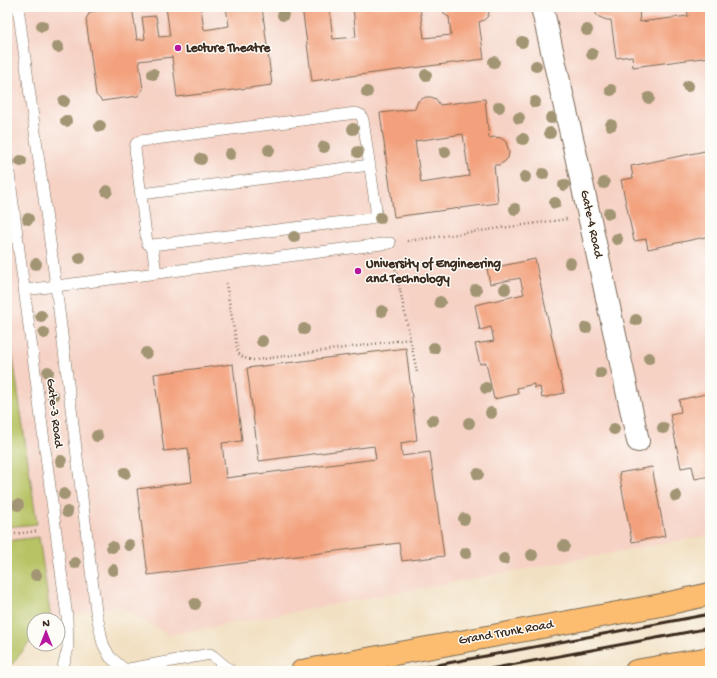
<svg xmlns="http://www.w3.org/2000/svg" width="717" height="678" font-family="'Gochi Hand',sans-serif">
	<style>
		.built { fill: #f6d2c5 }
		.grass { fill: #b8c365; stroke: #7a7642 }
		.building { fill: #f3a17d; fill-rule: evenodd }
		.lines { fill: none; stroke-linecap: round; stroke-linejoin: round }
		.lane-casing { stroke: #7b6a57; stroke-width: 12 }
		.street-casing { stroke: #7b6a57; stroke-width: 24 }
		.primary-casing { stroke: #7b6a57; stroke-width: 24 }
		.path { stroke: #7b6a57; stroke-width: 2.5; stroke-dasharray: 1 3; stroke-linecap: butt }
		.lane { stroke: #fff; stroke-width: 11 }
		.street { stroke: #fff; stroke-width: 22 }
		.primary { stroke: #fcbd6f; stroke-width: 22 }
		.rail { stroke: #3b2a1e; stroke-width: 3 }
		.tree { fill: #a29573 }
		.poi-dot { fill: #b5179e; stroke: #fdfcf7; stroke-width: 1.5 }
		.labels { text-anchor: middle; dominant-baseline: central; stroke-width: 3; stroke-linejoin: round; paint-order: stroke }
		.poi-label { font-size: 13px; font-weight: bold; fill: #3b2a1e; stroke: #fdfcf7; text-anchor: start }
		.street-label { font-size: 13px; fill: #3b2a1e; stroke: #fdfcf7 }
	</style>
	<rect width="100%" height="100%" fill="#fdfcf7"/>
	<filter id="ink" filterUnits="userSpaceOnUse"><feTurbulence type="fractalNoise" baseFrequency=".025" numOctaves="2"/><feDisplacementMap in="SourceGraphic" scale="8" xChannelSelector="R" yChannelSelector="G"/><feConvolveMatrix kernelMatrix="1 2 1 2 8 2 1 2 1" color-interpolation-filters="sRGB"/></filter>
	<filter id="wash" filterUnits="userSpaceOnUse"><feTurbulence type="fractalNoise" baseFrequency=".012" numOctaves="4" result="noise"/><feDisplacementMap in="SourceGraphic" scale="16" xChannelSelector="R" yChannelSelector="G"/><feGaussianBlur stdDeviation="0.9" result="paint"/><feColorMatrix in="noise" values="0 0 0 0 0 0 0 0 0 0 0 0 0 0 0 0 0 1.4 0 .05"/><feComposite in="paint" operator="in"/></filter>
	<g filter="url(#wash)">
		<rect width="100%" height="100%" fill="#f2e0c2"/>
		<path class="built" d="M7,7H710V535L169,635L118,606L52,620H34V637L12,664L7,665Z"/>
		<path class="grass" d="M7,316L37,524L7,527Z
			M39,537L51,620H34V637L12,664L7,665V541Z"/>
		<g id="blocks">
			<path class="building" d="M101,7H116V8L127,7L133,13L137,40L145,39L142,17L156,16L159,37L170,36L166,7H201L204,30L229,26L226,7H262L272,85L177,97L172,57L139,61L143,89L138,96L102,101L96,95L86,19L90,12L101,10Z
				M302,7H329L333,39L356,37L353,7H420L424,38L451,35L449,17L444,14V10L446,7H490L488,16L484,20L479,22L484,59L312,81Z
				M594,7H639L640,22L688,16L687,7H710V57L633,67L632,56L616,58L611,20H607L599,17L596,14Z
				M426,97H431L436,99L440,105L485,99L489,138L495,137L501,138L506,142L509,152L508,158L504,162L499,165H494L498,203L394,217L380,113L415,109L418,101ZM463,134L469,176L421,183L415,141Z
				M710,150V236L648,249L646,239L634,241L621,180L633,178L631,166Z
				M535,259L564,393L542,398L540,387L534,388V384L517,388L518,394L494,399L486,363L480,364L475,344L494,341L491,327L480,330L475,305L524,294L520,278L490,284L487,269Z
				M406,348L417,440L401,443L402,456L430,452L444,556L402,561L399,543L148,575L137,489L192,482L188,448L164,451L154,374L233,364L242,441L222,443L226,478L376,459L374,446L259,461L247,368Z
				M710,393V476L695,479L692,466L681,468L670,414L681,412L679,400Z
				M652,467L665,536L632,542L619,473Z"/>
		</g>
	</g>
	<g filter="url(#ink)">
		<use href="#blocks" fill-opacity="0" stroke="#7b6a57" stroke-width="1"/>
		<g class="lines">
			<defs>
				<path id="lane" d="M18,7L56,286L96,611L103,644L110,657L125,670
					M356,113L361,115L363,120L376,209L375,216L369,219L152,245H149L147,243L135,149L136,144L140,141Z
					M7,158L67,617L68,648L62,671
					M141,194L370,165
					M152,245L156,273
					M25,290L390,243
					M118,671L210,654L213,656L231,671"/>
				<path id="street" d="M542,7L575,151L638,441"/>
				<path id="primary" d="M302,671L661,605L710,594
					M636,671L710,658"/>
			</defs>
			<use href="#lane" class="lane-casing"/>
			<use href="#street" class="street-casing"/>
			<use href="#primary" class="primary-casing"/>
			<path class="path" d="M407,241L567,219
				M394,261L417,372
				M226,283L238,353C243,358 248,360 256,360L410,339
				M7,535L38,531"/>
			<use href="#lane" class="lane"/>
			<use href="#street" class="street"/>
			<use href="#primary" class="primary"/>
			<path class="rail" d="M405,671L710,614
				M479,671L710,628"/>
		</g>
		<g class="tree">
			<circle cx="283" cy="15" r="6"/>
			<circle cx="42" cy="26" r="6"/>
			<circle cx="587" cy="30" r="6"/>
			<circle cx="522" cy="42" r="6"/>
			<circle cx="58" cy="47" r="6"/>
			<circle cx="592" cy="54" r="6"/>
			<circle cx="494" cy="62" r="6"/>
			<circle cx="536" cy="66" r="6"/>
			<circle cx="153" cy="74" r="6"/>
			<circle cx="426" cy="75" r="6"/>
			<circle cx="688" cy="86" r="6"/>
			<circle cx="611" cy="90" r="6"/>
			<circle cx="367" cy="92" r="6"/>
			<circle cx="649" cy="98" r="6"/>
			<circle cx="64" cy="101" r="6"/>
			<circle cx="535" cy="102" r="6"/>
			<circle cx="499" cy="107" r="6"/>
			<circle cx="519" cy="118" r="6"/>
			<circle cx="551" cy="118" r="6"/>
			<circle cx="66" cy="121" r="6"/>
			<circle cx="611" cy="125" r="6"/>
			<circle cx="100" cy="126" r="6"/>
			<circle cx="353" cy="129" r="6"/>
			<circle cx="550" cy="133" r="6"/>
			<circle cx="523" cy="139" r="6"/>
			<circle cx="324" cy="147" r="6"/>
			<circle cx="269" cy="150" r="6"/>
			<circle cx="358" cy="152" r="6"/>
			<circle cx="445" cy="152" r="6"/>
			<circle cx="230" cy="154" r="6"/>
			<circle cx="201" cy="159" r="6"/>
			<circle cx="21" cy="161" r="6"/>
			<circle cx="543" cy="174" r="6"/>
			<circle cx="525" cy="177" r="6"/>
			<circle cx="604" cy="183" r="6"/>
			<circle cx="564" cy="185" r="6"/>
			<circle cx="107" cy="191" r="6"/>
			<circle cx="555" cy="203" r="6"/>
			<circle cx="515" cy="209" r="6"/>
			<circle cx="609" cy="213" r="6"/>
			<circle cx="380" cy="218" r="6"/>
			<circle cx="28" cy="219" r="6"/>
			<circle cx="294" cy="237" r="6"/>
			<circle cx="617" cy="239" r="6"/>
			<circle cx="80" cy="258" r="6"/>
			<circle cx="570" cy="263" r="6"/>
			<circle cx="36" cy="264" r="6"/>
			<circle cx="505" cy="289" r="6"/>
			<circle cx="476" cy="290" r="6"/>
			<circle cx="440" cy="302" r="6"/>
			<circle cx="382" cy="311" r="6"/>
			<circle cx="41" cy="316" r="6"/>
			<circle cx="636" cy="320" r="6"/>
			<circle cx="586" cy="328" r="6"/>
			<circle cx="304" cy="329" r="6"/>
			<circle cx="44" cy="333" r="6"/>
			<circle cx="262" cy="341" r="6"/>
			<circle cx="434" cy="348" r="6"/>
			<circle cx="146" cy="353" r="6"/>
			<circle cx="649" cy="358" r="6"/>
			<circle cx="48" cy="372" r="6"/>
			<circle cx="601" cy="373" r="6"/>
			<circle cx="486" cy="388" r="6"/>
			<circle cx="53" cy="396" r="6"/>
			<circle cx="491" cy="413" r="6"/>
			<circle cx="433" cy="420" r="6"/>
			<circle cx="469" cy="423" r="6"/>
			<circle cx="663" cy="428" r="6"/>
			<circle cx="614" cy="429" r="6"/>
			<circle cx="97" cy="436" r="6"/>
			<circle cx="61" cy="461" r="6"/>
			<circle cx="125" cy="473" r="6"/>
			<circle cx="478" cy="474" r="6"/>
			<circle cx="64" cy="494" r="6"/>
			<circle cx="676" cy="496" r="6"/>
			<circle cx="18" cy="505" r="6"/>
			<circle cx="67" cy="512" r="6"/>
			<circle cx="464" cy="519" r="6"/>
			<circle cx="129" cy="545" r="6"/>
			<circle cx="564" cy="546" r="6"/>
			<circle cx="112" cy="547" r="6"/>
			<circle cx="466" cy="553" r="6"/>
			<circle cx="532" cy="555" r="6"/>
			<circle cx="504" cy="559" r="6"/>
			<circle cx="75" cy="563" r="6"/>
			<circle cx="113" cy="570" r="6"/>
			<circle cx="36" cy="575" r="6"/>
			<circle cx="195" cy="604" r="6"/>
		</g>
	</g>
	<g class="poi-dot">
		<circle cx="178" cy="48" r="4"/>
		<circle cx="358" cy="271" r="4"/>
	</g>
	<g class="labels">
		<g class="poi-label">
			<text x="186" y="48">Lecture Theatre</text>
			<text x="366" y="264">University of Engineering<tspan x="366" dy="15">and Technology</tspan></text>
		</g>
		<g class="street-label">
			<text transform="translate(591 224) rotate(78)">Gate-4 Road</text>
			<text transform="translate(54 413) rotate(83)">Gate-3 Road</text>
			<text transform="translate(506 633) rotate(-10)">Grand Trunk Road</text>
		</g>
	</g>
	<rect width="717" height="678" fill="none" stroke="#fdfcf7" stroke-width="24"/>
	<g transform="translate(46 632)"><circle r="19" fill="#fdfcf7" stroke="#afa8a0"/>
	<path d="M0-3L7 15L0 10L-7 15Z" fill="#b5179e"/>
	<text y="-6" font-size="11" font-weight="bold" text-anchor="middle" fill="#3b2a1e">N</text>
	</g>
</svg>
